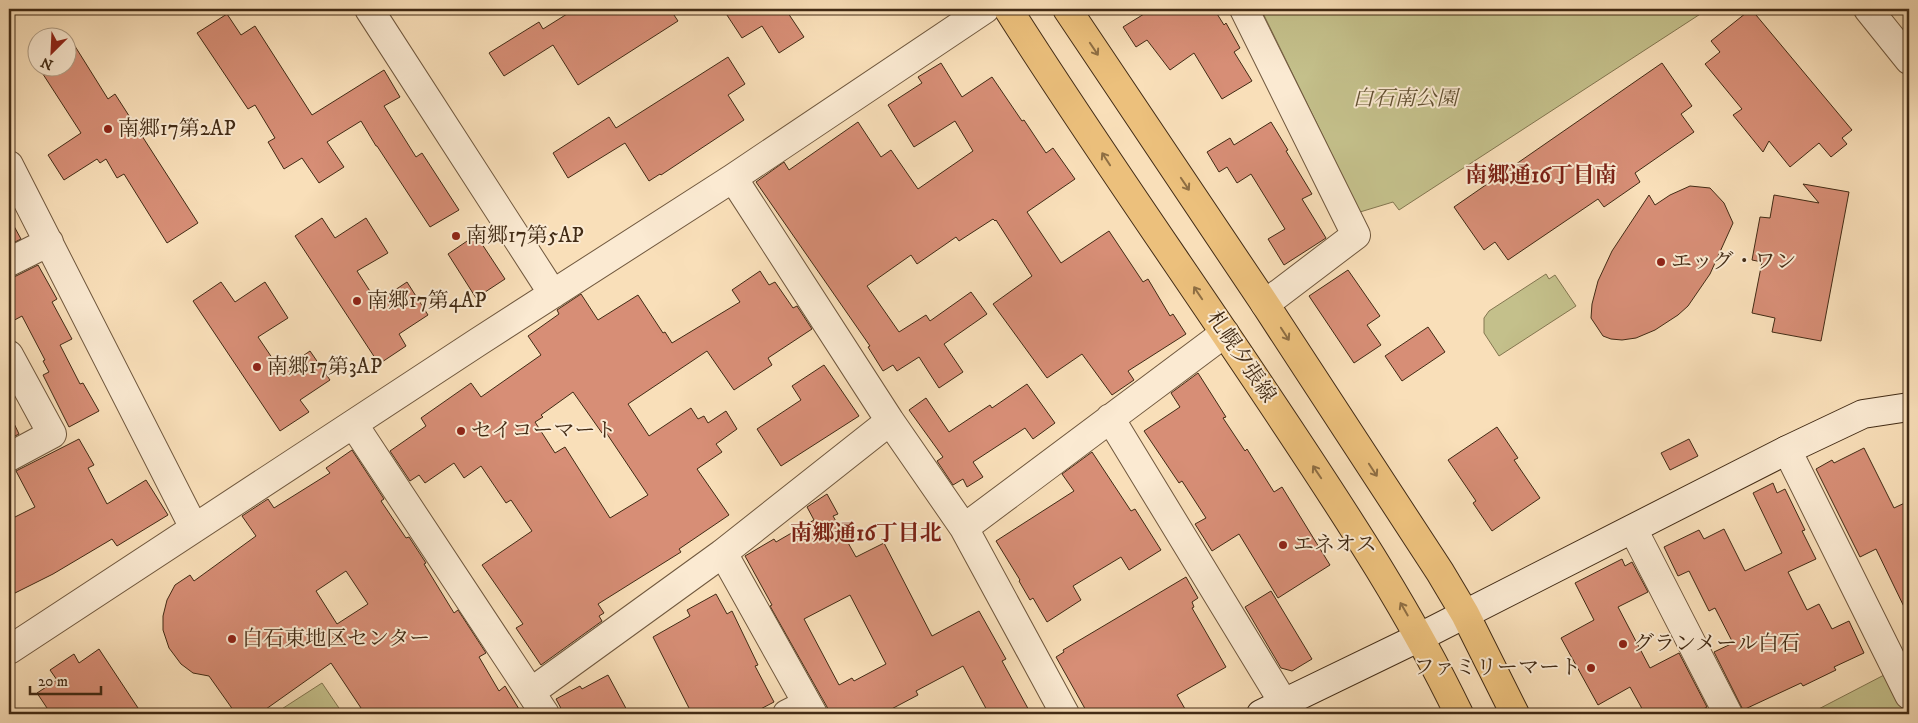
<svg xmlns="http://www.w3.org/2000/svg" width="1918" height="723" font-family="'IM FELL DW Pica','Noto Serif JP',serif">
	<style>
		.green { fill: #c4c08b; stroke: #837650 }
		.building { fill: #d78e76; stroke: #422b15; fill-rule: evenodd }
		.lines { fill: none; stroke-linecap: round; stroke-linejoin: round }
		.street-casing { stroke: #70583e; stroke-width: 30 }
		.secondary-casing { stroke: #422b15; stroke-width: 30 }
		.primary-casing { stroke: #422b15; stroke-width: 30 }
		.street { stroke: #fbead2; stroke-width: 28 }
		.secondary { stroke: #fbead2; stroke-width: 28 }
		.primary { stroke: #ecc07c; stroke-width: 28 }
		.oneway { stroke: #8e6e43 }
		.poi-dot { fill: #8f2418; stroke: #fbead2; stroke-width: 2 }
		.labels { text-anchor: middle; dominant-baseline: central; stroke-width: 4; stroke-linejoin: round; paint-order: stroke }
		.park-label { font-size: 21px; font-style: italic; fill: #625032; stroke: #fbead2 }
		.poi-label { font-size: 21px; fill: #422b15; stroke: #fbead2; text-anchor: start }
		.street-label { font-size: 21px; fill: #422b15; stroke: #fbead2 }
		.neighbourhood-label { font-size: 22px; font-weight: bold; fill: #7a1f14; stroke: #fbead2 }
	</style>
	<rect width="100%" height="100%" fill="#f9dfb9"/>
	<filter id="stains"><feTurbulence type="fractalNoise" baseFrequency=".004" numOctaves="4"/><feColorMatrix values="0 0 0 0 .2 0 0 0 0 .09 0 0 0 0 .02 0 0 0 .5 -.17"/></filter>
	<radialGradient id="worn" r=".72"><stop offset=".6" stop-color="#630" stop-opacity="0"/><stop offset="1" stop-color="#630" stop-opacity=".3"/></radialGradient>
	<path class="green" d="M1261,9H1708L1399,210L1393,202L1360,212Z
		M1546,274L1549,279L1555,275L1576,306L1499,356L1484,333V318L1489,311Z
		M1886,674L1906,714H1809Z
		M322,683L343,714H274Z"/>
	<path class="building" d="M575,9H670L678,21L578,85L553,45L504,76L489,53L539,22L543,29Z
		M723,9H789L786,10L804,37L779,53L762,26L742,38Z
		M1152,9H1214L1224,25L1226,23L1240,48L1234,52L1252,81L1222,99L1194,53L1170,70L1147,40L1136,47L1123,27Z
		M1751,9L1852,130L1842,138L1847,144L1831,157L1819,143L1790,167L1769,141L1763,152L1733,115L1742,109L1705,64L1720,52L1711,41Z
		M227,14L241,35L255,26L312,115L384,70L400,97L384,106L416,157L422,153L459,210L430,227L377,146H376L361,121L327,142L344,167L319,183L302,158L284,169L268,142L275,138L255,105L248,109L197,33Z
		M68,35L108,99L115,94L198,223L167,243L124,174L117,178L106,159L100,163L97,159L64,180L48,155L81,133L39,68H68Z
		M728,57L745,84L728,95L744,120L661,175L660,174L649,181L625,143L568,178L553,153L609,117L616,128Z
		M941,63L962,97L992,77L1022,121L1024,120L1046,153L1053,148L1075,179L1027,212L1061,263L1109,231L1143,282L1148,279L1170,316L1173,314L1186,334L1128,371L1134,380L1112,395L1082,354L1047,378L993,304L1032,276L996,220L995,221L993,219L959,241L956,237L917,264L911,255L867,286L899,332L926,315L930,321L971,292L987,314L944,344L963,372L939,388L919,357L897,371L893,365L883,371L868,347L870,346L756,182L784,162L789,170L858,122L881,157L891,150L918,189L973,151L955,121L914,147L888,105L922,83L918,77Z
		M1662,63L1692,106L1681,114L1694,132L1635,173L1640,182L1604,207L1598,199L1508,260L1495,242L1484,250L1454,207Z
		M1271,122L1288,150L1286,151L1312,194L1302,199L1326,238L1284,265L1268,239L1285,229L1251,174L1237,183L1227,167L1219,172L1207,152L1230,138L1234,145Z
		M1803,184L1849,192L1821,341L1772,332L1775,318L1752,313L1762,262L1752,260L1760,217L1770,218L1774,195L1819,203Z
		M1690,186L1710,188L1724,203L1733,223L1710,274L1688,306L1678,315L1655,330L1636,338L1622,340L1611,339L1603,336L1591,318L1592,304L1598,281L1612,251L1649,195L1655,205L1670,195Z
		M9,217L21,239L9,245Z
		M322,218L335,238L366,218L388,253L357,271L377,302L407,282L428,315L399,334L406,346L379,364L295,236Z
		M476,235L505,279L476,298L448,254Z
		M38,265L57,299L52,302L72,339L60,345L80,384L83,383L99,411L69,427L43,375L49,372L43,361L45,360L22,316L9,323V278L16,276Z
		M1348,270L1380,316L1367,325L1381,345L1354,363L1309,296Z
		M760,271L769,285L775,282L793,308L797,306L812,329L768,358L772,365L734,390L707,351L628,404L649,436L691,408L698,419L704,416L708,423L726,411L737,429L716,444L722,452L697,469L729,515L679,549L681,552L598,604L604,613L599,616L602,621L541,665L516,628L523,624L482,565L532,531L511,500L506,503L481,466L464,478L454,463L425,483L419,475L410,481L390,451L426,426L421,418L471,383L481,397L541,355L528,336L559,314L557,310L581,294L598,320L638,295L663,333L665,332L672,343L740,302L732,290ZM573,392L602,433L605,431L648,495L610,518L565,447L555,453L535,422L543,417L541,415Z
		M221,282L235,302L265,282L288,318L258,337L281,371L310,351L330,380L300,400L309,412L280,431L193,301Z
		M1428,327L1445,352L1402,381L1385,356Z
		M824,365L859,416L781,466L757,429L801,400L792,386Z
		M1198,373L1226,417L1223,418L1245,451L1247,449L1274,492L1282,487L1330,565L1278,598L1239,534L1212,551L1195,524L1206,518L1182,481L1179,483L1144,431L1180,407L1171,393Z
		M1027,384L1055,423L1033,439L1025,428L973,462L983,477L967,487L963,479L953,485L937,461L943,457L909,410L926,398L949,432L990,405L992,408Z
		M9,413L19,434L9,439Z
		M1497,427L1518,458L1514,460L1540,498L1492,531L1473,503L1476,501L1448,460Z
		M79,439L94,465L88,468L107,504L146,480L168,515L117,546L112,539L53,574L9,596V520L35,507L16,471Z
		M1689,439L1698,456L1670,470L1661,453Z
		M1864,448L1894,508L1909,501V617L1876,549L1860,557L1816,469L1832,460L1834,463Z
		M352,450L384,499L381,501L406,538L409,537L426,563L424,564L454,613L458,610L486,653L479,657L499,691L505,686L522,714H365L331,663L259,714H236L209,676L193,673L181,664L169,648L163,630V616L167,600L175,585L190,575L194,581L256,536L242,516L268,499L274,508L330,473L326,468ZM346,571L368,604L337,624L316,591Z
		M1092,452L1131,511L1135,509L1161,550L1129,570L1121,557L1073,586L1081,600L1047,622L1033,598L1030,600L1019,581L1020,580L996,541L1074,491L1062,474Z
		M1773,483L1777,493L1785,489L1805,530L1802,531L1816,559L1788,572L1807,610L1819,604L1832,629L1849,621L1864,653L1834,667L1836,670L1803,686L1801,683L1743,710L1714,652L1733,643L1715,608L1709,611L1689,571L1678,576L1664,547L1699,530L1704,539L1724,529L1745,571L1782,553L1753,493Z
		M827,494L838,514L833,516L856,557L884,543L932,636L979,611L1006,659L1002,661L1031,714H989L963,666L916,691L918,695L882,714H831L770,606L772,605L745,556L774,539L776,542L814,520L807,507ZM850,595L886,664L854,681L852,678L839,685L804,619Z
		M1622,559L1625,566L1632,562L1648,592L1618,607L1650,668L1679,653L1707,707L1694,714H1645L1630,687L1598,705L1561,638L1594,620L1575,583Z
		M1186,577L1198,598L1192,602L1194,607L1192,608L1226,667L1177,695L1188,714H1088L1056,657L1064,652L1063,650Z
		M1271,591L1312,659L1292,671L1281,668L1245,607Z
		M716,594L727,614L732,611L758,665L755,666L774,702L751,714H692L653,637L690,616L687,610Z
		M99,649L142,714H51L37,693L57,680L50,670L74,654L79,663Z
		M608,675L629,714H564L556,699L580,686L582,689Z"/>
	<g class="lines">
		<defs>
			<path id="street" d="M369,9L553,294
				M1244,9L1356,235L1265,304
				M1868,9L1909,60
				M9,165L194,528
				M733,178L890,421L964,528L1065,714
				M9,262L49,242
				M9,355L52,434L9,457
				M1110,418L1283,702
				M354,425L545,714
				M1787,450L1909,695
				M964,528L1225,333
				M1633,529L1728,714
				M723,553L813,714
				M9,650L478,342L733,178L985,9
				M531,692L723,553L890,421
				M787,714L807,704"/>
			<path id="secondary" d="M1261,714L1420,637L1787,450L1863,414L1909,407"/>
			<path id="primary" d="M1008,9C1098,151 1196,288 1289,429C1350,521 1411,614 1459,714
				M1067,9L1265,304L1440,572L1465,614L1515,714"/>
		</defs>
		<use href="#street" class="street-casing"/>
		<use href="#secondary" class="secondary-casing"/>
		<use href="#primary" class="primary-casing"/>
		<use href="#street" class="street"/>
		<use href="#secondary" class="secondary"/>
		<use href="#primary" class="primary"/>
	</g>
	<defs><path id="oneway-shaft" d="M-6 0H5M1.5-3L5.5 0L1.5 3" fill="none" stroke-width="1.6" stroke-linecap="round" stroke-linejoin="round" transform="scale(1.25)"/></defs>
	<g class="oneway">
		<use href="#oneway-shaft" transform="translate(1094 49) rotate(56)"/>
		<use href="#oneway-shaft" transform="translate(1106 159) rotate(-123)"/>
		<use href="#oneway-shaft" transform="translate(1185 184) rotate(56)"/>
		<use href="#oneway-shaft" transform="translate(1198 293) rotate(-124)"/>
		<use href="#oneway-shaft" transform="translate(1285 334) rotate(57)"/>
		<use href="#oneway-shaft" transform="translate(1373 470) rotate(57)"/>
		<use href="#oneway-shaft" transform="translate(1317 472) rotate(-124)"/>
		<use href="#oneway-shaft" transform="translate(1404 609) rotate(-120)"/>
	</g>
	<g class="poi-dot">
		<circle cx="108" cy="129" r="5"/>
		<circle cx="456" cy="236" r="5"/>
		<circle cx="1661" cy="262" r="5"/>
		<circle cx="357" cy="301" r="5"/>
		<circle cx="257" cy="367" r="5"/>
		<circle cx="461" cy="431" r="5"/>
		<circle cx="1283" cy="545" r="5"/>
		<circle cx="232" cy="639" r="5"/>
		<circle cx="1623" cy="644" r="5"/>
		<circle cx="1591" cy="668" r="5"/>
	</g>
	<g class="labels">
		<g class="park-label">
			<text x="1405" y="99">白石南公園</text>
		</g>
		<g class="poi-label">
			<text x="118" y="129">南郷17第2AP</text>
			<text x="466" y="236">南郷17第5AP</text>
			<text x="1671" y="262">エッグ・ワン</text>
			<text x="367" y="301">南郷17第4AP</text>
			<text x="267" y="367">南郷17第3AP</text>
			<text x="471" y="431">セイコーマート</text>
			<text x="1293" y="545">エネオス</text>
			<text x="242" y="639">白石東地区センター</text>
			<text x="1633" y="644">グランメール白石</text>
			<text x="1581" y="668" text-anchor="end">ファミリーマート</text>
		</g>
		<g class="street-label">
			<text transform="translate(1241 357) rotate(56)">札幌夕張線</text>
		</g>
		<g class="neighbourhood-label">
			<text x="1541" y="175">南郷通16丁目南</text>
			<text x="866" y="533">南郷通16丁目北</text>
		</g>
	</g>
	<rect width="1918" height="723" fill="none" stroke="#f9dfb9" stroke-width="30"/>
	<rect x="10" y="10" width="1898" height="703" fill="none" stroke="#422b15" stroke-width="2.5"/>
	<rect x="15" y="15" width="1888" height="693" fill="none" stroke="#422b15"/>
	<g transform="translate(52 52) rotate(204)"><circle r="24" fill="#fbead2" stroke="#b19e86"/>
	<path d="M0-4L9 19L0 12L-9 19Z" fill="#8f2418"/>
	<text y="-8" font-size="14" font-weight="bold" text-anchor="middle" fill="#422b15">N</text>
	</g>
	<path d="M30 686v8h71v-8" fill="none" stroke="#422b15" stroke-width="2.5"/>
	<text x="38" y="686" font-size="15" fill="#422b15" stroke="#fbead2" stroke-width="4" paint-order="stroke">20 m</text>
	<rect width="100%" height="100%" filter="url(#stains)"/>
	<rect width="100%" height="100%" fill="url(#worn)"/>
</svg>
